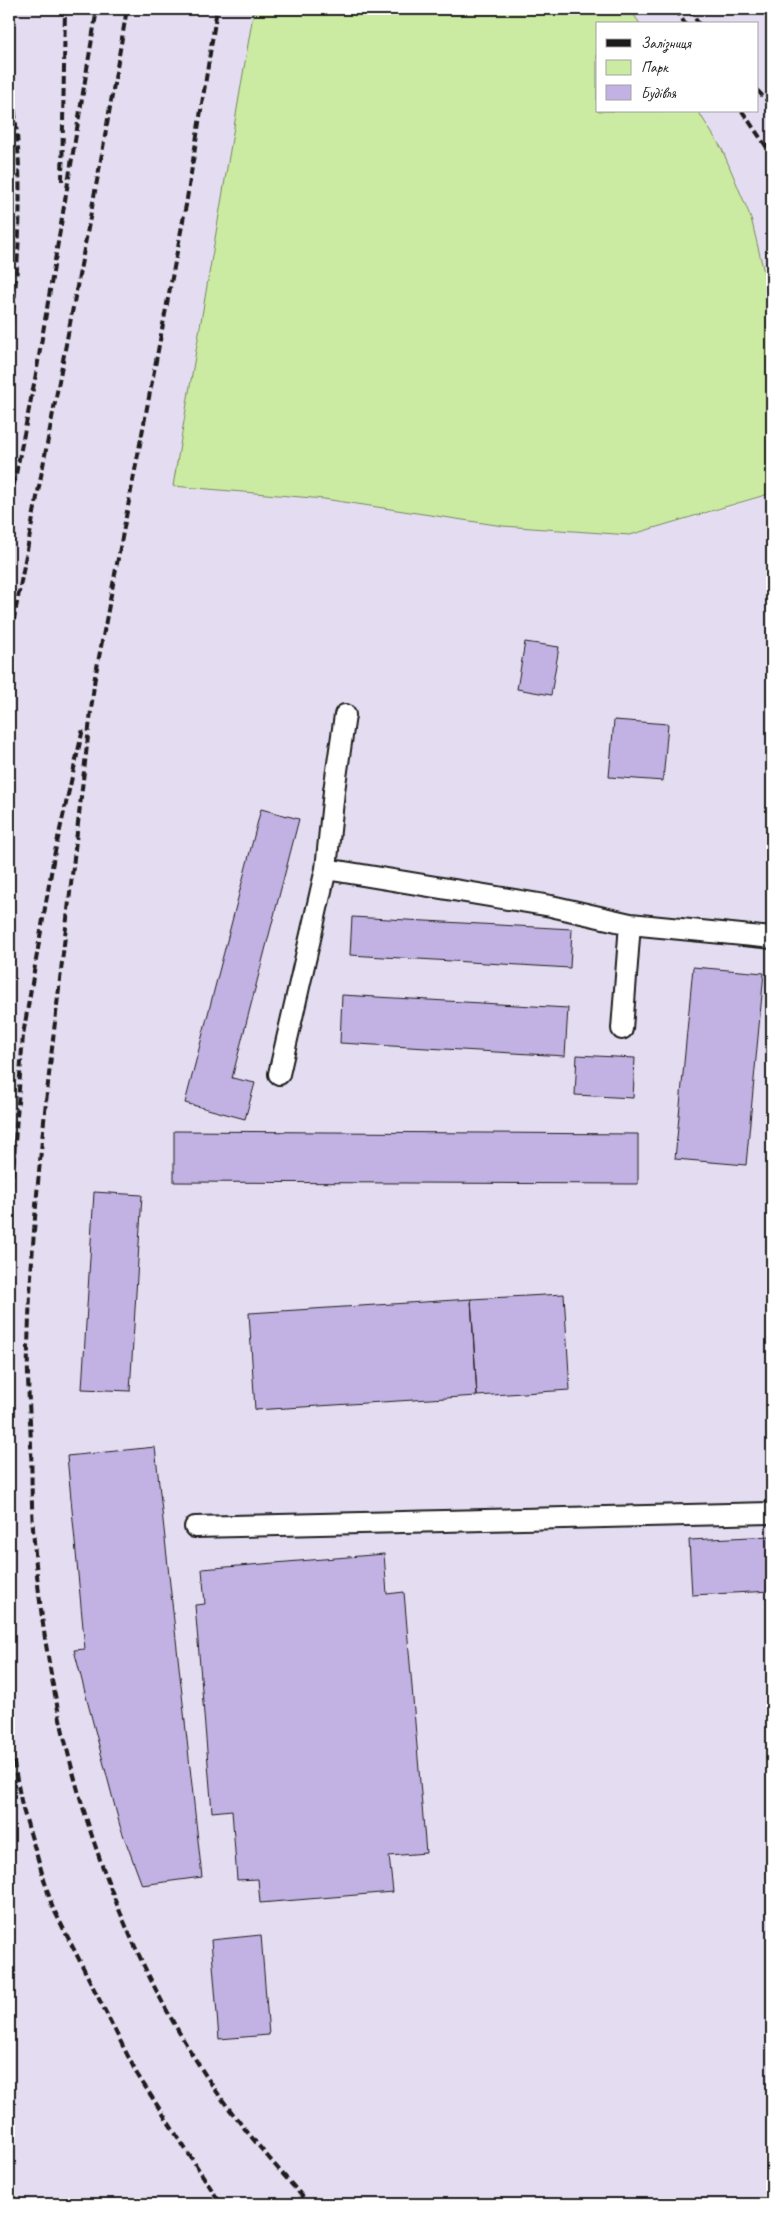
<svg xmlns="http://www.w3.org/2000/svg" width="781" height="2213" font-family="Caveat,sans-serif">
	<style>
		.built { fill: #e4ddf2 }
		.green { fill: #cceba2; stroke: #74845f }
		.building { fill: #c2b2e3; stroke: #1c1c1c }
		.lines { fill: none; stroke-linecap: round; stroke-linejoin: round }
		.lane-casing { stroke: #1c1c1c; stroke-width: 24 }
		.lane { stroke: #fff; stroke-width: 20 }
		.rail { stroke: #1c1c1c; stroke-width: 4; stroke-dasharray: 8 4; stroke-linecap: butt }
	</style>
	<rect width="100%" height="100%" fill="#f3f0f9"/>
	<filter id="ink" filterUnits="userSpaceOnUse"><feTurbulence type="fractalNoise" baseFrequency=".02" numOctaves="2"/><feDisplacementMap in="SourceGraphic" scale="10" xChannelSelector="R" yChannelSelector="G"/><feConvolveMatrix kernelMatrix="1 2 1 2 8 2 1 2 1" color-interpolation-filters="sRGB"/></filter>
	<g filter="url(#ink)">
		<path class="built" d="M9,9H254L174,486L324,499L503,526L630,535L730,507L772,493V2204H9Z
			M630,9H772V306L751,217L722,149L698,111H757V24H640Z"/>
		<path class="green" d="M254,9H630L640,24H597V111H698L722,149L751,218L772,306V493L630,535L503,526L324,499L173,486Z"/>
		<path class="building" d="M525,642L559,647L551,695L517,689Z
			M614,720L668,724L663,781L609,777Z
			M261,809L299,819L232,1078L255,1083L245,1119L185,1103Z
			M352,917L572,929L570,968L350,955Z
			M693,967L764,973L746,1165L675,1159Z
			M342,995L568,1008L565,1056L340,1043Z
			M577,1055L635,1058L633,1098L575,1095Z
			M174,1131L638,1134V1184L174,1182Z
			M94,1192L142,1195L130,1391L82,1389Z
			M564,1294L570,1390L477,1396L471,1299Z
			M471,1299L477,1396L255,1410L249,1313Z
			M155,1447L202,1877L142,1885L120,1826L74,1650L85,1649L67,1456Z
			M772,1536V1591L692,1595L689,1540Z
			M384,1554L387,1594L404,1592L426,1853L389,1856L393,1892L260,1903L258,1879L237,1880L232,1810L212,1812L195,1605L205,1604L202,1569Z
			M261,1935L269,2035L219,2039L211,1940Z"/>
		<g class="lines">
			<defs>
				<path id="lane" d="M326,869L334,791L345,715
					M630,924L772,938
					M279,1074L326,869L551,906L630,924L622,1029
					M195,1527L772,1513"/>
			</defs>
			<use href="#lane" class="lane-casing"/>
			<use href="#lane" class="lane"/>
			<path class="rail" d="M676,9L685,24
				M688,9L699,24
				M9,75C25,159 21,258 9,342
				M757,90L772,106
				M742,111L772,155
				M62,181L65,9
				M9,509L36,374L97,9
				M9,645L100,165L127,9
				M95,676C83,780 71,884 59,988C45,1107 31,1228 28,1348C27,1380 30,1413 31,1445C32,1477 31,1509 34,1541C48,1728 104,1922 208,2079C238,2124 274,2164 309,2204
				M94,683L186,205L217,9
				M9,1224L23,1035L54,856L83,729
				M9,1738L22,1806L52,1906L137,2074L221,2204"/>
		</g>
	</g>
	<rect width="781" height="2213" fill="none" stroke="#fff" stroke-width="30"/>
	<rect x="15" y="15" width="751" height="2183" fill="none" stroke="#1c1c1c" stroke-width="2" filter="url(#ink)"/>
	<rect x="596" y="22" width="162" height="90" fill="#ffffff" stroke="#a4a4a4"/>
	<rect x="606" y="39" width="25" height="8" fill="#1c1c1c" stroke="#a4a4a4"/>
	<text x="641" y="48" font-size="15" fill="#1c1c1c">Залізниця</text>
	<rect x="606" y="60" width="25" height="15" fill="#cceba2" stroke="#a4a4a4"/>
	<text x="641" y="72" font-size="15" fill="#1c1c1c">Парк</text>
	<rect x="606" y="85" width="25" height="15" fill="#c2b2e3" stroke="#a4a4a4"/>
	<text x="641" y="98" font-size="15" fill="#1c1c1c">Будівля</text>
</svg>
